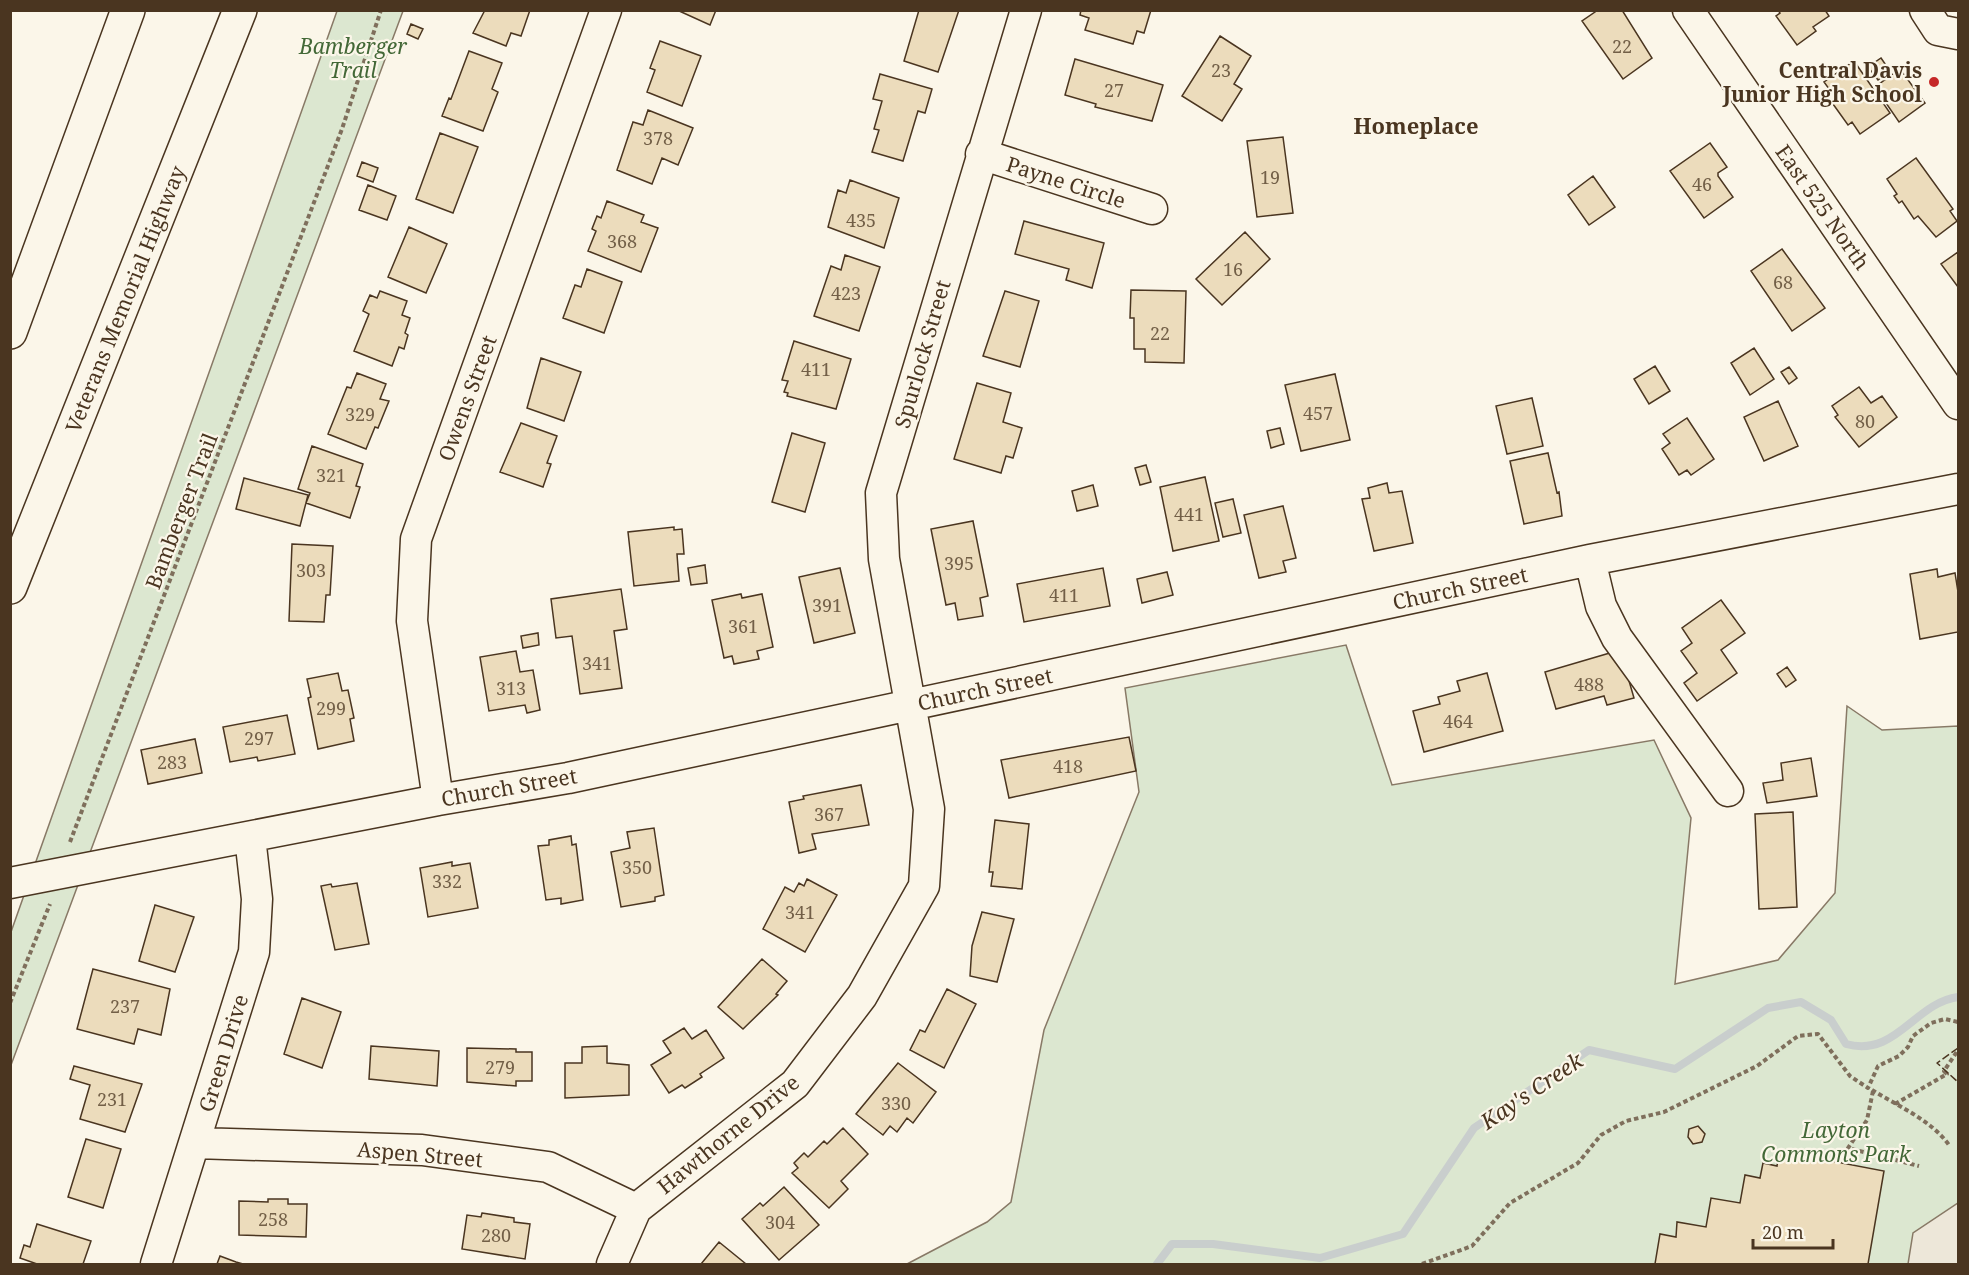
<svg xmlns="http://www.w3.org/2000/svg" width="1969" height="1275" font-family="'Noto Serif',serif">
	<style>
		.green { fill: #dce7d0; stroke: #887966; stroke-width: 1.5 }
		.parking { fill: #ede7d9; stroke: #887966; stroke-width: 1.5 }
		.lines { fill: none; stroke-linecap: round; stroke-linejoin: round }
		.stream { stroke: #c9cecd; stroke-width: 8 }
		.building { fill: #ecdcbc; stroke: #4a3520; stroke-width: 1.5 }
		.minor-casing { stroke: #4a3520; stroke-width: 33 }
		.highway-casing { stroke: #4a3520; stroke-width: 36 }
		.path { stroke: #7f6f5c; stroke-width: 4; stroke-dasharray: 4.5 3; stroke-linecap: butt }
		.minor { stroke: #fbf6e9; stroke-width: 30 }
		.highway { stroke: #fbf6e9; stroke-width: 33 }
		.fence { stroke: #4a3520; stroke-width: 1.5; stroke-dasharray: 8 3; stroke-linecap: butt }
		.poi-dot { fill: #c62828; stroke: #fbf6e9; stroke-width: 2 }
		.labels { text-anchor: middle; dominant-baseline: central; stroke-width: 4.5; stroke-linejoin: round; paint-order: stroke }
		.number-label { font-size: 18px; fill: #725f47 }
		.park-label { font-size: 21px; font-style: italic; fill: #436837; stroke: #fbf6e9 }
		.poi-label { font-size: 21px; font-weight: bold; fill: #4a3520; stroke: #fbf6e9; text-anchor: end }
		.street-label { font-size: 21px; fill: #4a3520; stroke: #fbf6e9 }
		.neighbourhood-label { font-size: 22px; font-weight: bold; fill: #4a3520; stroke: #fbf6e9 }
		.water-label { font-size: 22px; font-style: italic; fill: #4a3520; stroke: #fbf6e9 }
	</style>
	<rect width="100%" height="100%" fill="#fbf6e9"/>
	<path class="green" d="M337,11H403L11,1065V932Z
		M1346,645L1392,785L1654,740L1691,818L1675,984L1778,960L1835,893L1847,706L1882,730L1958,726V1264H907L987,1222L1011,1202L1044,1030L1139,792L1125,688Z"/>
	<path class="parking" d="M1958,1203V1264H1908L1913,1233Z"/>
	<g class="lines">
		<path class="stream" d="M1157,1264L1172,1244H1213L1320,1258L1403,1234L1474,1128L1589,1050L1675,1069L1768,1008L1801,1002L1831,1020L1846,1044C1896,1058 1914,1003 1958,997"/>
	</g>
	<path class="building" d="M485,10H530L521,36L511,33L506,46L473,33Z
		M677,10H716L710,25Z
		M919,10H959L938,72L904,61Z
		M1081,10H1151L1144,33L1137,31L1133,44L1085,30L1089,18L1080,15Z
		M1598,10H1622L1652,58L1623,79L1582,21Z
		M1778,10H1825L1829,16L1813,27L1816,31L1797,45L1776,16L1780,13Z
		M411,24L423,29L418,39L407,34Z
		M1220,36L1251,56L1234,84L1242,89L1222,121L1182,96Z
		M660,41L701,56L682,106L647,92L655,70L650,68Z
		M469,51L502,63L492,89L498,92L483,131L442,116L449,98L451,99Z
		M1881,58L1890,71L1878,80L1868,67Z
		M1075,59L1163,85L1152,121L1095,107L1096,104L1065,95Z
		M1854,61L1890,113L1860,134L1852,122L1848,125L1833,104L1837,100L1824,82Z
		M1900,69L1925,103L1899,122L1875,87Z
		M880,74L932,89L925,113L918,111L903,161L872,152L879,130L874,129L882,101L873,99Z
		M648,110L693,128L678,165L662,158L652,184L617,170L633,122L643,125Z
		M440,133L478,147L453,213L416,199Z
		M1283,137L1293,213L1257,217L1247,141Z
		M1710,143L1727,167L1718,173V176L1733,197L1704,218L1670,171Z
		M1916,158L1953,209L1950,211L1957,221L1936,237L1918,216L1914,219L1902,201L1899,203L1894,196L1897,194L1887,179Z
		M362,162L378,168L373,182L357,176Z
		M1593,176L1615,207L1589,225L1568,195Z
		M850,180L899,198L884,248L828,227L838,190L846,193Z
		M368,185L396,196L387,220L359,210Z
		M607,201L644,215L641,222L658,228L641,272L588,251L596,231L592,229L597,216L601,218Z
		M1024,221L1104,243L1092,288L1066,280L1069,269L1015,254Z
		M409,227L447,244L426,293L388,277Z
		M1245,232L1270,259L1222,305L1196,279Z
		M1782,249L1825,308L1792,331L1751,271Z
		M1958,252V287L1941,264Z
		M845,255L880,267L859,331L814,316L831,266L841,270Z
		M587,269L622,282L604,333L563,318L575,285L581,287Z
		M1131,290L1186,291L1184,363L1145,362V349H1134V318H1130Z
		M380,291L407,301L402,315L410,318L405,333L408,335L404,349L399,347L392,366L354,351L369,314L363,311L370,295L377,298Z
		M1005,291L1039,301L1020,367L983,356Z
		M794,341L851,359L836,409L787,396L788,393L784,392L788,381L782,380Z
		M1754,348L1774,379L1750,395L1731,363Z
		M541,358L581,372L564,421L527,408Z
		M1655,366L1670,391L1649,404L1634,379Z
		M1789,367L1797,378L1789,384L1781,372Z
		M357,373L386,384L380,399L389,401L378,428L375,427L366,449L328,434L347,387L351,388Z
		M1335,374L1350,440L1301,451L1285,385Z
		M977,383L1011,393L1003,422L1022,428L1013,458L1006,456L1001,473L954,459Z
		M1859,387L1871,403L1882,396L1897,417L1859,447L1835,417L1838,415L1832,406Z
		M1532,398L1543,446L1507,454L1496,406Z
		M1778,401L1798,446L1764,461L1744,417Z
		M1687,418L1714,459L1691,475L1687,470L1679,475L1662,449L1670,443L1663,434Z
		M521,423L557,436L547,463L551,464L543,487L500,472Z
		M1280,428L1284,444L1271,448L1267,431Z
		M792,433L825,443L805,512L772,502Z
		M312,446L363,464L356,486L360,487L350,518L306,503L310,493L298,489Z
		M1548,453L1557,493L1559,492L1562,516L1524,524L1510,461Z
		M1146,465L1151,482L1140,485L1135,468Z
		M1205,477L1219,541L1173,551L1160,487Z
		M244,478L308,495L300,526L236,509Z
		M1387,483L1389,493L1402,491L1413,543L1374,551L1362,499L1370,498L1368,488Z
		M1093,485L1098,506L1077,511L1072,491Z
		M1233,499L1241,533L1223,537L1215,503Z
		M1283,506L1296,558L1283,561L1286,572L1259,578L1244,515Z
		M973,521L988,596L980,598L983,616L958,620L955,603L946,605L931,529Z
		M674,527V530L682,529L684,554H677L679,581L634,586L628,532Z
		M292,544L333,546L330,595H326L324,622L289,621Z
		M705,565L707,583L691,585L688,568Z
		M840,568L855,633L814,643L799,577Z
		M1103,568L1110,606L1024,622L1017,584Z
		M1937,569L1938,577L1955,573L1958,592V632L1920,639L1910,574Z
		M1167,572L1173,595L1142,603L1137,579Z
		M621,589L627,629L614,631L622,688L580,694L572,636L556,638L551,599Z
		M741,594L742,598L762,594L773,647L757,651L759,659L734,664L732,656L724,658L712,600Z
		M1721,600L1745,633L1721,650L1737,673L1697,701L1684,683L1697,673L1681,651L1692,643L1682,628Z
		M538,633L539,645L523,648L521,636Z
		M1620,650L1634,698L1607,705L1604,696L1556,709L1545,672Z
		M516,651L520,672L533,670L540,710L527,713L525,705L489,711L480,657Z
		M1787,667L1796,680L1786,687L1777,674Z
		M338,673L342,691L348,690L354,718L350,719L354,741L318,749L308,698L311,697L307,679Z
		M1487,673L1503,731L1424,752L1413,711L1440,704L1438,697L1460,691L1457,681Z
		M287,715L295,754L258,761L257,757L230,762L223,727Z
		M1129,737L1136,771L1009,798L1001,760Z
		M195,739L202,773L148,784L141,750Z
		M1811,758L1817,796L1767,803L1763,783L1783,780L1781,763Z
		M861,785L869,825L812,834L816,849L799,853L789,802L804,799L803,796Z
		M1793,812L1797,907L1759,909L1755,814Z
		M995,820L1029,824L1022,889L991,886L993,872H989Z
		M654,828L664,895L655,897V901L621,907L611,852L630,848L627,832Z
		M571,836L572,845L576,844L583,900L561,904V898L546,900L538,846L549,845V840Z
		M452,862V866L470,863L478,908L428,917L420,868Z
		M807,879L837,895L805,952L763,929L785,887L794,892L799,883L804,886Z
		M357,883L369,944L335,950L321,886L331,884L332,887Z
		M155,905L194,917L175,972L139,961Z
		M982,912L1014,919L997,982L970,976L972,946Z
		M762,959L787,981L776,994L778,995L743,1029L718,1007Z
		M93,969L170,989L161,1035L138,1029L134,1044L77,1029Z
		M947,989L976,1004L944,1068L910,1050L920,1030L925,1032Z
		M302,998L341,1012L322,1068L284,1054Z
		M684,1028L692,1039L706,1030L724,1058L700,1074L702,1077L685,1088L682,1085L669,1093L651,1065L671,1053L663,1041Z
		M371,1046L439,1051L437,1086L369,1079Z
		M607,1046V1063L629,1065V1095L565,1098V1063H582V1047Z
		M467,1048L516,1049V1052H532V1081H516V1086L467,1082Z
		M898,1063L936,1092L913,1123L907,1118L897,1132L890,1126L883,1135L856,1114Z
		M74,1066L142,1084L125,1132L80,1119L90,1085L70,1079Z
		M1698,1126L1705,1134L1702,1142L1693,1144L1688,1137L1689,1129Z
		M843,1128L868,1154L841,1181L848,1189L829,1208L792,1173L798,1168L794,1163L804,1153L808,1157L824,1141L827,1144Z
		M86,1139L121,1149L103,1208L68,1197Z
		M1779,1151L1884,1171L1868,1264H1655L1660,1234L1676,1237L1677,1222L1706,1227L1711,1198L1740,1203L1745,1175L1760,1178L1763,1163L1777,1166Z
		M784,1187L819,1225L779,1260L742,1219L760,1203L763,1206Z
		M268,1199H288V1204H307L306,1237L239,1235V1201L268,1202Z
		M482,1213L514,1218V1222L530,1224L525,1259L462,1249L467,1215L481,1217Z
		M37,1224L91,1241L83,1264H37L20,1258L24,1245L30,1247Z
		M719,1242L746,1264H701Z
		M220,1256L236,1262L243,1264H217Z"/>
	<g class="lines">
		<defs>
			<path id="minor" d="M1688,10L1958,404
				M1925,10L1938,30L1958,34
				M981,154L1152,209
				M1590,560L1601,606L1617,638L1728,791
				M438,800L412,621L416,539L606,10
				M10,883L438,800L568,778L1590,560L1958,489
				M195,1143L422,1150L548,1167L636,1209
				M156,1264L254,952L257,899L250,837
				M612,1264L636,1209L795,1084L862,996L924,886L929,809L884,559L881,493L1026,10"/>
			<path id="highway" d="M10,332L128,10
				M10,587L240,10"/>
		</defs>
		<use href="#minor" class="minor-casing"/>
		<use href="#highway" class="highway-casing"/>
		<path class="path" d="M70,842L342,129L381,10
			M10,1003L50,904
			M1872,1090C1898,1106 1931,1120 1949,1145
			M1873,1091L1867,1120L1848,1148L1919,1166
			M1895,1104L1947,1074L1944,1071L1958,1050
			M1422,1264L1472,1246L1510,1203L1578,1163L1601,1135L1626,1121L1664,1112L1757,1066L1798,1036L1818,1034L1850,1076L1868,1088L1878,1066L1899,1056L1908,1047L1913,1036L1931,1023L1945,1019L1958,1022"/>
		<use href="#minor" class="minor"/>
		<use href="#highway" class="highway"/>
		<path class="fence" d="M1958,1048L1937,1063L1958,1082"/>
	</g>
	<circle class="poi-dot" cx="1934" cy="82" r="6"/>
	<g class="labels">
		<g class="number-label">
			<text x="1622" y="46">22</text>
			<text x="1221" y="70">23</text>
			<text x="1114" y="90">27</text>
			<text x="658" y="138">378</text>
			<text x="1270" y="177">19</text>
			<text x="1702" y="184">46</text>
			<text x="861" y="220">435</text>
			<text x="622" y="241">368</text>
			<text x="1233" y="269">16</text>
			<text x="1783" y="282">68</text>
			<text x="846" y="293">423</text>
			<text x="1160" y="333">22</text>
			<text x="816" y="369">411</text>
			<text x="1318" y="413">457</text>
			<text x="360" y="414">329</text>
			<text x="1865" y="421">80</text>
			<text x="331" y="475">321</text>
			<text x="1189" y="514">441</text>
			<text x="959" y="563">395</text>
			<text x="311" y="570">303</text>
			<text x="1064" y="595">411</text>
			<text x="827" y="605">391</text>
			<text x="743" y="626">361</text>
			<text x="597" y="663">341</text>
			<text x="1589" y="684">488</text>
			<text x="511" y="688">313</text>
			<text x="331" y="708">299</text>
			<text x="1458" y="721">464</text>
			<text x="259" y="738">297</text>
			<text x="172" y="762">283</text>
			<text x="1068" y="766">418</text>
			<text x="829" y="814">367</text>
			<text x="637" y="867">350</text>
			<text x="447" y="881">332</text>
			<text x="800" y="912">341</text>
			<text x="125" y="1006">237</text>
			<text x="500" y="1067">279</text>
			<text x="112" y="1099">231</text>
			<text x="896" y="1103">330</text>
			<text x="273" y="1219">258</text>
			<text x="780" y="1222">304</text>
			<text x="496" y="1235">280</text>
		</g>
		<g class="park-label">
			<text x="353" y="46">Bamberger<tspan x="353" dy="24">Trail</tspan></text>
			<text x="1836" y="1130">Layton<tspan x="1836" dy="24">Commons Park</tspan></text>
		</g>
		<g class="poi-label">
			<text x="1922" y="70">Central Davis<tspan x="1922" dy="24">Junior High School</tspan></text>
		</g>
		<g class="street-label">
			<text transform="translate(1066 182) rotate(18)">Payne Circle</text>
			<text transform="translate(1823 207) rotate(55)">East 525 North</text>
			<text transform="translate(125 299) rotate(-68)">Veterans Memorial Highway</text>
			<text transform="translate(922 354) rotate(-74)">Spurlock Street</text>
			<text transform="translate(467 398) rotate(-70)">Owens Street</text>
			<text transform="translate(181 511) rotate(-69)">Bamberger Trail</text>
			<text transform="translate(1460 588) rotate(-12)">Church Street</text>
			<text transform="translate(985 689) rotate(-12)">Church Street</text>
			<text transform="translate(509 787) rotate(-10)">Church Street</text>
			<text transform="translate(223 1053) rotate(-73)">Green Drive</text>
			<text transform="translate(728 1134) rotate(-39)">Hawthorne Drive</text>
			<text transform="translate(420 1154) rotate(5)">Aspen Street</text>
		</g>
		<g class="neighbourhood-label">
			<text x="1416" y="125">Homeplace</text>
		</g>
		<g class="water-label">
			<text transform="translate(1531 1090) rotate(-34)">Kay's Creek</text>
		</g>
	</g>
	<rect width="1969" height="1275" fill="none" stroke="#4a3520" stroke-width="24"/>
	<path d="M1753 1239v9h80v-9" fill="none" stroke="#4a3520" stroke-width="3"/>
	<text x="1762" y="1239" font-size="18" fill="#4a3520" stroke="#fbf6e9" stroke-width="4.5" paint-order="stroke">20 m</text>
</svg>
